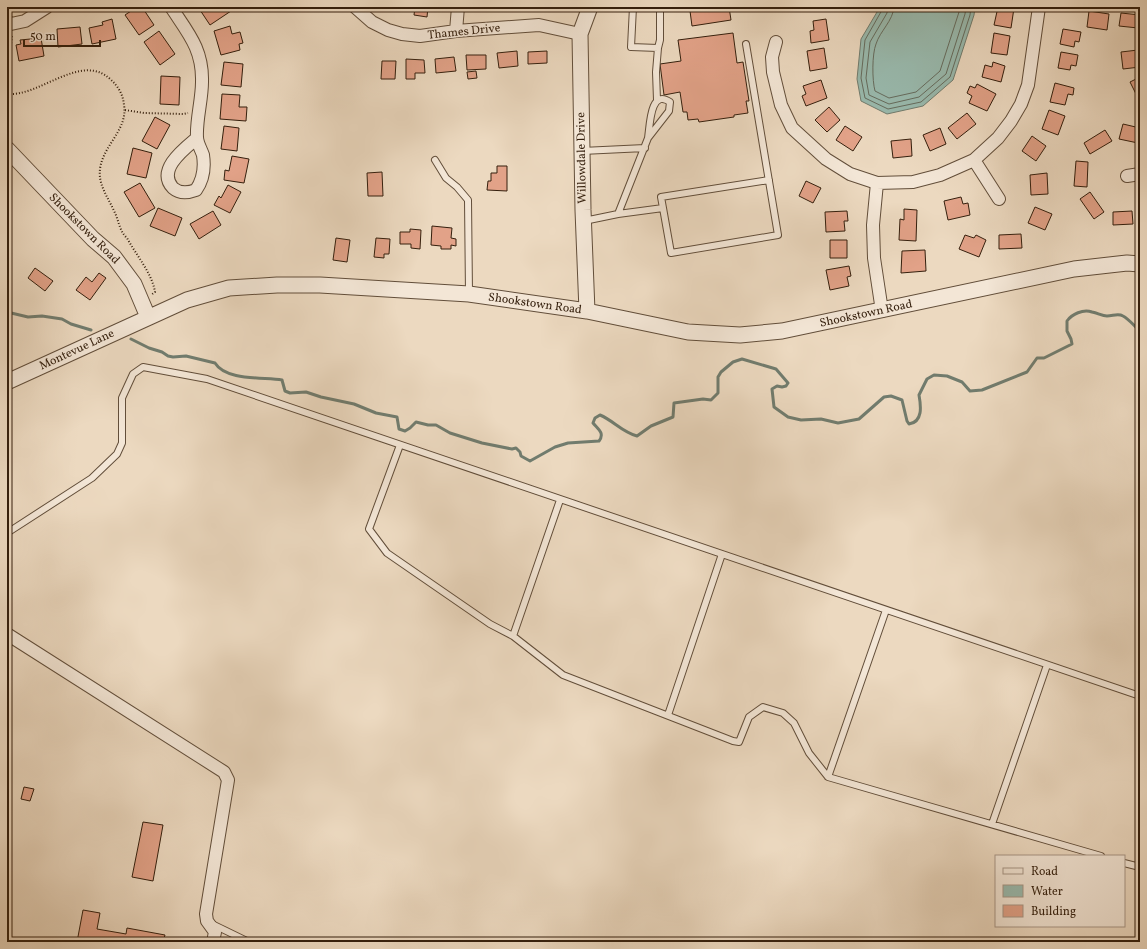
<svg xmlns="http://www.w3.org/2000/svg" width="1147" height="949" font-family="Vollkorn,serif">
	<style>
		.water { fill: #99baae; stroke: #717c6e }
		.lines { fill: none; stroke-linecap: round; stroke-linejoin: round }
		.shore { stroke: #666c5e; stroke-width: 1 }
		.stream { stroke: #717c6e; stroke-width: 3 }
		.building { fill: #e2a288; stroke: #341f0d }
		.service-casing { stroke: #624e3a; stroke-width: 8 }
		.minor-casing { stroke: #624e3a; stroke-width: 14 }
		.tertiary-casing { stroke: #624e3a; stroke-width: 17 }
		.path { stroke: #341f0d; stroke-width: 2; stroke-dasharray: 1 2; stroke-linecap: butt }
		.service { stroke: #f3e6d6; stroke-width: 6 }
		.minor { stroke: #f3e6d6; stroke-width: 12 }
		.tertiary { stroke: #f3e6d6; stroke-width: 15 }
		.labels { text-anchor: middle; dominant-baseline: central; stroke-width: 3; stroke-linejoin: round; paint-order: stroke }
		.street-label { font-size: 12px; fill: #341f0d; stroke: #f3e6d6 }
	</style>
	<rect width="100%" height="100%" fill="#ecd9c0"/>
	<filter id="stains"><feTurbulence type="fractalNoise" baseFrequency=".005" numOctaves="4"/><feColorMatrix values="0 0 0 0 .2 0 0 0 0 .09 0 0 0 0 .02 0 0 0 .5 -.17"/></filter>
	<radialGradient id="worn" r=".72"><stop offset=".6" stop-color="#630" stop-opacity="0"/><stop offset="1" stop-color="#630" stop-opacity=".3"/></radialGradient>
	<path class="water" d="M880,7H975L974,15L953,80L923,106L887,114L861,101L857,79L861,39Z"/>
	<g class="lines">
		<path class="shore" d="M883,7L882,10L865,40L861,78L865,98L888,109L921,102L950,77L970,15L971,7
			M888,7L887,13L870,42L866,78L869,95L889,104L919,97L946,74L965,14L966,7
			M894,7C893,21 880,31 876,44C872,54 872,80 875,91L889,98L916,92L940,71L959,12L960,7"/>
		<path class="stream" d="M7,312L28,317L42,316L62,319L71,324L91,330
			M131,339L149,348L162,352L168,356L173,357L186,356L215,363C226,381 264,377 282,380L285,391L290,393L306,392L321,397L354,404L376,413L397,417L399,429L405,431L410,428L416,422L428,425H436L450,433L482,443L512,449L516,448L520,452L521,456L530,461L555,447L568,443L599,441C605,433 598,429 593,423L595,418L600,415C614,421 622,432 637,436L651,426L673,417L674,403L703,399L711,400L718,393V377L721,372L733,362L742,359L776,369L788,383L786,386L782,387L777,386L772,389L774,407L788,417L801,420L821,419L838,423L859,419L884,397L891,396L902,400L907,421L909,424C923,422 921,406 919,395L927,379L934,375L947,376L962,382L970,391L982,390L1027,372L1037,358H1044L1072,344L1071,339L1067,331V321C1072,314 1083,309 1092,312C1098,313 1102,316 1107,316C1113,316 1118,313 1123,316C1129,319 1135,327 1140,331"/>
	</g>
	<path class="building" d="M137,7H142L154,25L139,35L125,15Z
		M198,7H228L231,11L210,25Z
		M415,7H428L427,17L414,15Z
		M718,7H729L731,20L692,26L690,11Z
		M998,7L1014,8L1011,28L994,25Z
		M1089,11L1109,14L1107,30L1087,27Z
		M1121,13L1140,15L1138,28L1119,26Z
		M112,19L116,39L92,44L89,28L103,25L102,22Z
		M826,19L829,40L811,43L810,31L814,30L813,21Z
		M230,26L232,34L240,32L243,43L239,44L240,50L221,55L214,31Z
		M80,27L82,44L58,47L57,29Z
		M1063,29L1081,32L1079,42L1075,41L1074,47L1060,44Z
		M159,31L175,54L160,65L144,42Z
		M733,33L737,63L743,62L749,101H746L748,113L734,115V117L699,122L698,119L688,120L687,112H683L680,92L664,95L660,64L681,61L678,40Z
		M994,33L1010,36L1007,55L991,53Z
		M41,38L44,56L19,61L16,45L21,44L20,40Z
		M824,48L827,68L810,71L807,51Z
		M1138,50L1140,67L1123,69L1121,52Z
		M517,51L518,66L499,68L497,53Z
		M547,51V63L528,64V52Z
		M1061,52L1078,55L1076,66L1071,65L1070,70L1058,68Z
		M466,55H486V69L467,70Z
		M454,57L456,71L436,73L435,59Z
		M406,59L424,60L425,73H415V79H406Z
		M382,61H396L395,79H381Z
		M224,62L243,64L241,87L221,85Z
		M993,62L1005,66L1001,82L982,77L985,65L992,67Z
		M476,71L477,78L468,79L467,72Z
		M161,76L180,77L179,105L160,104Z
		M1140,77V99L1139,100L1130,82Z
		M821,80L827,98L806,106L802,96L806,94L803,86Z
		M1055,83L1074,88L1073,95L1068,94L1065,105L1050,102Z
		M977,84L996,94L987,111L969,103L972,96L967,93L970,86L975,88Z
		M222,94L240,95L239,107H247L246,121L220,119Z
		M829,107L840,120L827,132L815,120Z
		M1049,110L1065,116L1058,135L1042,129Z
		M967,113L976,124L957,139L948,128Z
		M155,117L170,125L157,149L142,141Z
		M1123,124L1140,128L1138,143L1119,139Z
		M224,126L239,128L237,151L221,149Z
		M845,126L862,137L853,151L836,140Z
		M940,128L946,144L930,151L923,135Z
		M1105,130L1112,141L1090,154L1084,143Z
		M1032,136L1046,146L1036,161L1022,151Z
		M911,139L912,156L893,158L891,141Z
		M133,148L152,153L146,178L127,174Z
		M232,156L249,159L244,183L224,180L225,170L229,171Z
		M1076,161L1088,162L1087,187L1074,186Z
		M497,166H507V191L487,190L488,181H491V173H497Z
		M382,172L383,196H368L367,173Z
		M1047,173L1048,194L1031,195L1030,175Z
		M806,181L821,188L813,203L799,196Z
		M140,183L155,208L139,217L124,192Z
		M228,185L241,192L230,213L214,205L219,196L221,198Z
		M1090,192L1104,212L1094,219L1080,199Z
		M961,197L963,204L968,203L970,215L948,220L944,201Z
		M1035,207L1052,214L1045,230L1028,223Z
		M158,208L182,218L175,236L150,226Z
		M904,209L917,210L916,241L899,240L900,219L904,220Z
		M213,211L221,225L199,239L190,224Z
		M847,211L848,221H844L845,231L826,232L825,212Z
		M1132,211L1133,224L1113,225V212Z
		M432,226L452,228L451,238L456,239V246L451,245V249H441V246L431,245Z
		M410,229L421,230L420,249L411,248V244H400V232H410Z
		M1021,234L1022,248L999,249V235Z
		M965,235L974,238L976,235L986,240L979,257L959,249Z
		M336,238L350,240L347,262L333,260Z
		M376,238L390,239L389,254H384V258L374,257Z
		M830,240H847V258H830Z
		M925,250L926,271L901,273L902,251Z
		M849,266L851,276L847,277L849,286L830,290L826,270Z
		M35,268L53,281L45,291L28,278Z
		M99,273L106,278L90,300L76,290L86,277L92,282Z
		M24,787L34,789L30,801L21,799Z
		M143,822L163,825L153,881L132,877Z
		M83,910L100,913L97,929L126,934L127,928L165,935L163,942H77Z"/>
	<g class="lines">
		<defs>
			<path id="service" d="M633,7L631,47L658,48
				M657,100L656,72L658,48L660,40V7
				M582,151L645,148
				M435,160L446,178L457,187L468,200L469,294
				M663,208L661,197L769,180
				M618,214L663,208L671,253L778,235L746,44
				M584,221L618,214L648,138L669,111L670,102C650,88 650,126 648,138
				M400,445L369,529L387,553L490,624L513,636L563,675L733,741L739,742L749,717L763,707L783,713L794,723L809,753L828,777L1101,856
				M7,533L92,478L117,454L122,443V398L133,374L143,367L207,379L1140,696
				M513,636L560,500
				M668,715L722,554
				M828,777L886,610
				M992,824L1047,665
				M1124,863L1140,867
				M212,924L249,942"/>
			<path id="minor" d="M171,7C188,33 203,49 202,82C202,100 196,120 197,137C197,143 201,149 203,155C205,168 203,180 196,190C188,193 180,194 173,188C156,170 184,149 197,138
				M355,7L372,22L388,30L402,34L420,36L456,31L539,25L580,34
				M7,21L11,24L25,21L47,7
				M456,31L458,7
				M776,42L772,57L773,72L781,105L792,128L826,159L850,174L877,183L913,182L940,175L974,160L998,138L1011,121L1021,104L1028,85L1039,7
				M974,160L999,199
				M1127,176L1140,174
				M877,183L873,225L874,258L882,311
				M7,634L224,772L228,780L206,914L207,921L215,932L213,942"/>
			<path id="tertiary" d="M7,149L93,239L114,257L134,284L148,317
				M587,311L583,210L580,34L590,7
				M7,382L187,300L229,288L277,285H320L469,294L587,311L688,332L740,335L782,331L1074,269L1127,263L1140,264"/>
		</defs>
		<use href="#service" class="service-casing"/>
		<use href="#minor" class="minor-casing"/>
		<use href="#tertiary" class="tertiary-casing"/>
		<path class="path" d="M7,94C40,97 81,52 110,79C118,86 123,94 124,105C128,130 103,145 100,169C98,185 108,197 114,211C119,220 119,231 127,238C136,255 152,273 155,292L151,295
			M10,94V53L12,35
			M125,110L144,113L183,114L188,113"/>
		<use href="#service" class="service"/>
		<use href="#minor" class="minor"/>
		<use href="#tertiary" class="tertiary"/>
	</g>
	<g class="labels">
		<g class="street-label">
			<text transform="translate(464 32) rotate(-6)">Thames Drive</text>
			<text transform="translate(582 158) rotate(-91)">Willowdale Drive</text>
			<text transform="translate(84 229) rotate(45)">Shookstown Road</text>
			<text transform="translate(535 304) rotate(8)">Shookstown Road</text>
			<text transform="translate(866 314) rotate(-12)">Shookstown Road</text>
			<text transform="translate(77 350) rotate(-25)">Montevue Lane</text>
		</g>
	</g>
	<rect width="1147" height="949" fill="none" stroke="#ecd9c0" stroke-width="24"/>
	<rect x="8" y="8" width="1131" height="933" fill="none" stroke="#341f0d" stroke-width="2"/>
	<rect x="12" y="12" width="1123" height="925" fill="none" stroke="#341f0d"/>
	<rect x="995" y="855" width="130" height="72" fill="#f3e6d6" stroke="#a79686"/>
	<rect x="1003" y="868" width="20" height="6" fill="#f3e6d6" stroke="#a79686"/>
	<text x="1031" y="875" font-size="12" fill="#341f0d">Road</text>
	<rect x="1003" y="885" width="20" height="12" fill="#99baae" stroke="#a79686"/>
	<text x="1031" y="895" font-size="12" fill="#341f0d">Water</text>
	<rect x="1003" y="905" width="20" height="12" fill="#e2a288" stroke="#a79686"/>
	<text x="1031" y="915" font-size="12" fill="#341f0d">Building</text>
	<path d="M24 40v6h76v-6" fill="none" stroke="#341f0d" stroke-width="2"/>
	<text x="30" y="40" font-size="12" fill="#341f0d" stroke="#f3e6d6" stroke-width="3" paint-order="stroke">50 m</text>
	<rect width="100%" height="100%" filter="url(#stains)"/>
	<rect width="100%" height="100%" fill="url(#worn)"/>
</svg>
